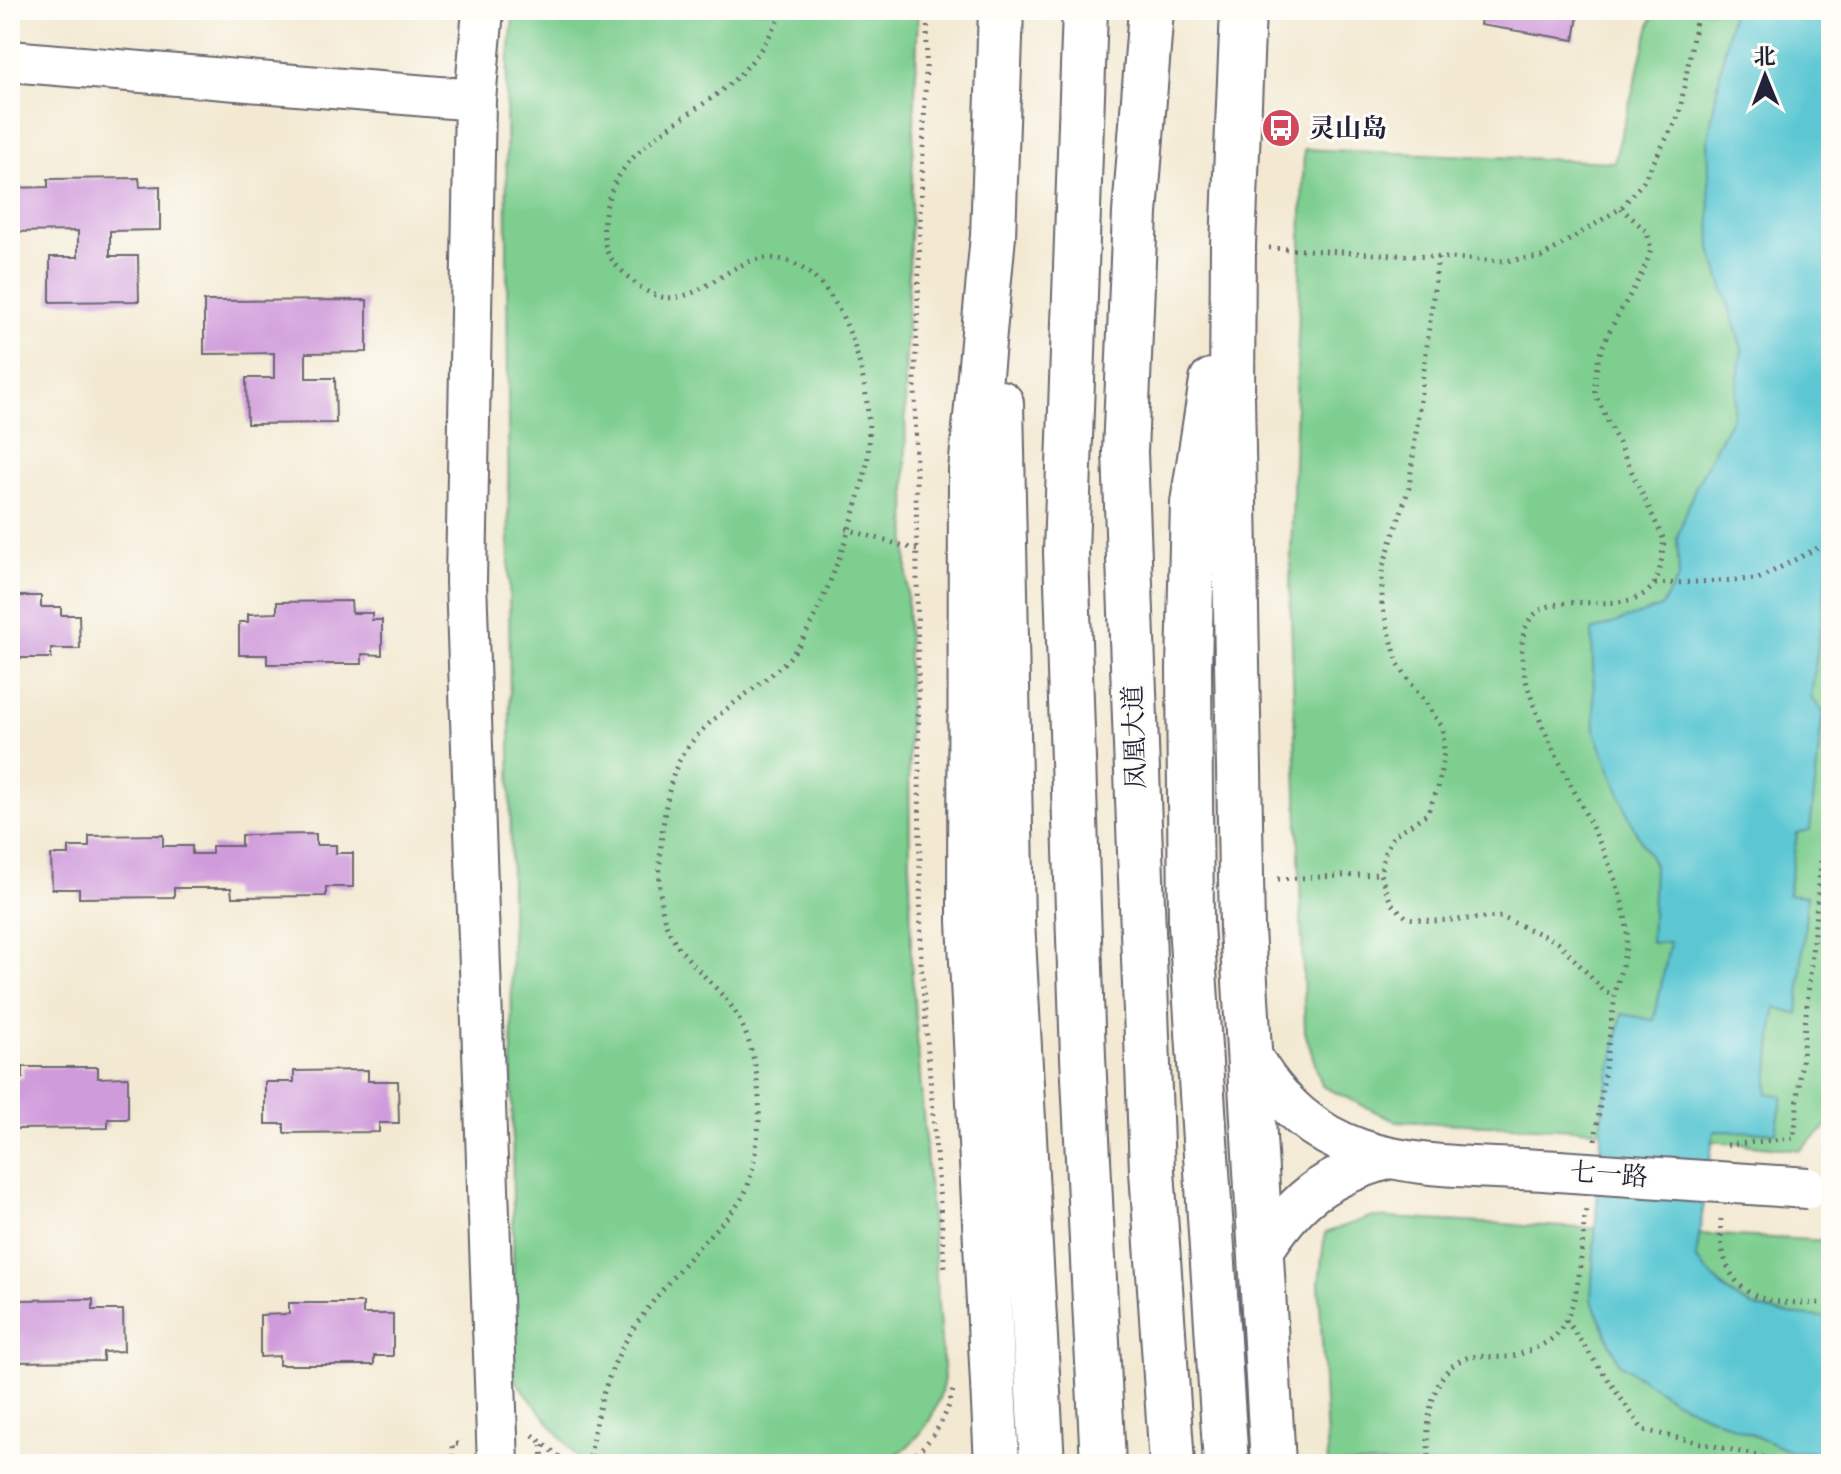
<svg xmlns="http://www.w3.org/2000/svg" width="1841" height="1474" font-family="'EB Garamond','Noto Serif SC',serif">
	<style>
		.green { fill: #7dce8f; stroke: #507865; stroke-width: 2 }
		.water { fill: #5bc7d3; stroke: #3e7487; stroke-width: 2 }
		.building { fill: #d09bdb }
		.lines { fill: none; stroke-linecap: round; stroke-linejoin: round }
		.minor-casing { stroke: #6b6870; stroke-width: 44 }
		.major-casing { stroke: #6b6870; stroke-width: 48 }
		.path { stroke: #6b6870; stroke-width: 5; stroke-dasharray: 2 6; stroke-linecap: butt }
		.minor { stroke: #fff; stroke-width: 40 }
		.major { stroke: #fff; stroke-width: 44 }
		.minor-bridge-casing { stroke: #6b6870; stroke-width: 44; stroke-linecap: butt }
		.minor-bridge { stroke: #fff; stroke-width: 40 }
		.labels { text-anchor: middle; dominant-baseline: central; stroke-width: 6; stroke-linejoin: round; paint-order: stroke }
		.poi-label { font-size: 26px; font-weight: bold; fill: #22223b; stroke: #fdfcf7; text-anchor: start }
		.street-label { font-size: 26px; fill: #22223b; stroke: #fdfcf7 }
	</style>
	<rect width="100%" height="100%" fill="#fdfcf7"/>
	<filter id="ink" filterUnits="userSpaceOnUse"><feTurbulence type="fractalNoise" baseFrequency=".0125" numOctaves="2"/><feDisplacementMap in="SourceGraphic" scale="16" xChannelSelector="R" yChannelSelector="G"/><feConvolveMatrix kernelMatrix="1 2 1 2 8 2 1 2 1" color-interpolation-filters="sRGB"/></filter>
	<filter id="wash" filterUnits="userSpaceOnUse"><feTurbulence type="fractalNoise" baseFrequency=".006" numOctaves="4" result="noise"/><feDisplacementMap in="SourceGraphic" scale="32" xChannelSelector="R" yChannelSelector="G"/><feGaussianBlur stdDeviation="1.8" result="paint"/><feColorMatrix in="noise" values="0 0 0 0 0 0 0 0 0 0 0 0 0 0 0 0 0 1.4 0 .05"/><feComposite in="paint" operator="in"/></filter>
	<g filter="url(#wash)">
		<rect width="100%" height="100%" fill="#f3e9d2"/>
		<path class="green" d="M514,10H918L905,380L911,962L944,1379C937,1419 917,1446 880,1464L582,1463L514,1379L506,84Z
			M1654,10H1831V1123L1800,1150L1602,1130L1395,1121L1322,1086L1305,1032L1290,587L1304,149L1614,162Z
			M1370,1217L1831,1241V1464H1328L1319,1282L1325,1233Z"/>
		<path class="water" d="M1732,10H1831V545L1811,698L1823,711L1810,830L1797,833L1788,894L1807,896L1798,1014L1775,1007L1767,1093L1783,1096L1776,1132L1714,1131L1696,1258C1743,1316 1762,1311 1831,1318V1452L1789,1451L1675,1401L1619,1363L1591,1299L1603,1106L1622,1014L1654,1020L1670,942L1651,943L1654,865L1632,824L1595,732L1592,631L1661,607L1679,577L1677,537L1695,488L1733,414L1742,349L1711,249L1708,138Z"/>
		<g id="blocks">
			<path class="building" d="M1482,10H1579L1574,40L1480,25Z
				M139,178L140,187L160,186V230L110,231V256H138L139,301L50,302V257H78V231L10,232V188L48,187V179Z
				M367,300V352L306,353V378H335L336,423L247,424L246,378H274V353L204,354V301Z
				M10,596H41V607H61V615H79L80,649H51V658H10Z
				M351,601L352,613H372V620H382V655L362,654V664H267V655H239V622H248V614L277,613V602Z
				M316,834V845H336V853H353V887H326V896L232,897L231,888H174V897L79,898V889H52L51,855H69V847H89V836L163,835V846H192V854H212V846H241V835Z
				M23,1067H98V1078L128,1077V1119H108V1128L14,1129V1120H10V1078H23Z
				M368,1070V1081H398L399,1123H379V1132L284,1133V1124H265V1082H294V1071Z
				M93,1299V1310H123L124,1351L103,1352V1361L10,1362V1311H18L19,1300Z
				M289,1303H363V1314H393V1356H374V1365H279V1356L260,1357V1315L289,1314Z"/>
		</g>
	</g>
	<g filter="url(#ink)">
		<use href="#blocks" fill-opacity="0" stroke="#6b6870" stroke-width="2"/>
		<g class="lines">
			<defs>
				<path id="minor" d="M483,10L475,100L466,581L498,1464
					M10,61L475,100
					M1249,1052C1321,1180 1430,1162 1558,1171
					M1261,1254C1295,1199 1324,1177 1387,1159"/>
				<path id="major" d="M1085,10L1066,552L1083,1057L1103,1464
					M1151,10L1135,213L1125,452L1152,1171L1172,1464
					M1243,10L1233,245L1232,395L1242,929L1273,1464
					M1212,381L1193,503L1189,668L1191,924L1226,1464
					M1001,403L1012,921L1042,1464
					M997,1464L970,921L971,471L993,236L1001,10"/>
			</defs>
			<use href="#minor" class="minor-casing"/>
			<use href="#major" class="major-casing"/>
			<path class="path" d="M928,10L915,380L921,962L945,1268
				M1269,248L1503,261L1542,257L1621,208L1643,182L1679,115L1698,10
				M1438,257L1409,488L1382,569V606L1398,664L1443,728L1444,753L1438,788L1427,814L1394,835L1385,852L1380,874L1391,903L1407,918L1434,921L1501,917L1558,942L1606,993L1615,994
				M846,529L917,550
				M1655,584L1758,579L1831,541
				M1278,879L1380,874
				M1595,1140C1602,1092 1608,1044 1615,996C1618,976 1628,951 1627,931C1621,842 1509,710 1523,637C1535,575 1620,624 1652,587C1661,576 1662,554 1664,540L1596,396C1589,337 1636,302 1651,249L1647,232L1621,208
				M1727,1145L1794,1138L1831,759
				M1721,1219C1719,1249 1726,1286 1761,1298C1781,1305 1810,1302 1831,1304
				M1566,1320L1643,1430L1794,1464
				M533,1435L568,1464
				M542,1445L543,1464
				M453,1464L452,1444H461
				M590,1464C593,1418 608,1368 633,1329C654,1298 680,1268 705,1240C720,1224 739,1208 747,1188C754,1168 757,1143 759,1122C761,1080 752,1028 723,996C704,974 674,950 665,921C654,886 662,814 672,779C689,721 752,698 790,657C819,625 860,506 867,463C877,401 849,262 770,258C723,256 685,331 632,280C623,272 611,262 607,251C603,241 603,224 605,213C616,145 689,121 734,80C756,60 770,36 784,10
				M904,1464C929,1444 947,1422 953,1389
				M1430,1464C1424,1431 1428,1367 1470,1357C1481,1355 1495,1358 1507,1357C1519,1356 1549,1344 1557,1334C1583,1302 1580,1249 1586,1209"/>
			<use href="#minor" class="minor"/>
			<use href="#major" class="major"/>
			<defs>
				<path id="minor-bridge" d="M1558,1171L1808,1188"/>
			</defs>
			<use href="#minor-bridge" class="minor-bridge-casing"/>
			<use href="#minor-bridge" class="minor-bridge"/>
		</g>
	</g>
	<defs>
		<symbol id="bus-disc" viewBox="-11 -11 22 22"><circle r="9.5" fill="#d1495b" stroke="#fdfcf7"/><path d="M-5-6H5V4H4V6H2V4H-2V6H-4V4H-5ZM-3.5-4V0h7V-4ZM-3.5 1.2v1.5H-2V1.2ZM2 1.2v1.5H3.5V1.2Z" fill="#fff"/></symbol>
	</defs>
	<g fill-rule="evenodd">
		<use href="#bus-disc" x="1259" y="106" width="44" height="44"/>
	</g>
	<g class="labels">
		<g class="poi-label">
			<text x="1309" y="128">灵山岛</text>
		</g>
		<g class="street-label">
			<text transform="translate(1134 737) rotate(-92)">凤凰大道</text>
			<text transform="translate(1609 1174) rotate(4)">七一路</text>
		</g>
	</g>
	<rect width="1841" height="1474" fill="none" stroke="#fdfcf7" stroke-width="40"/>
	<g transform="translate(1765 76) rotate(359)" stroke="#fdfcf7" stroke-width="6" paint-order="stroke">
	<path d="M0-6L14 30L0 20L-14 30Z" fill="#22223b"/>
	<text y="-12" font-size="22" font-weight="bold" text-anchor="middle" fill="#22223b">北</text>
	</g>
</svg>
